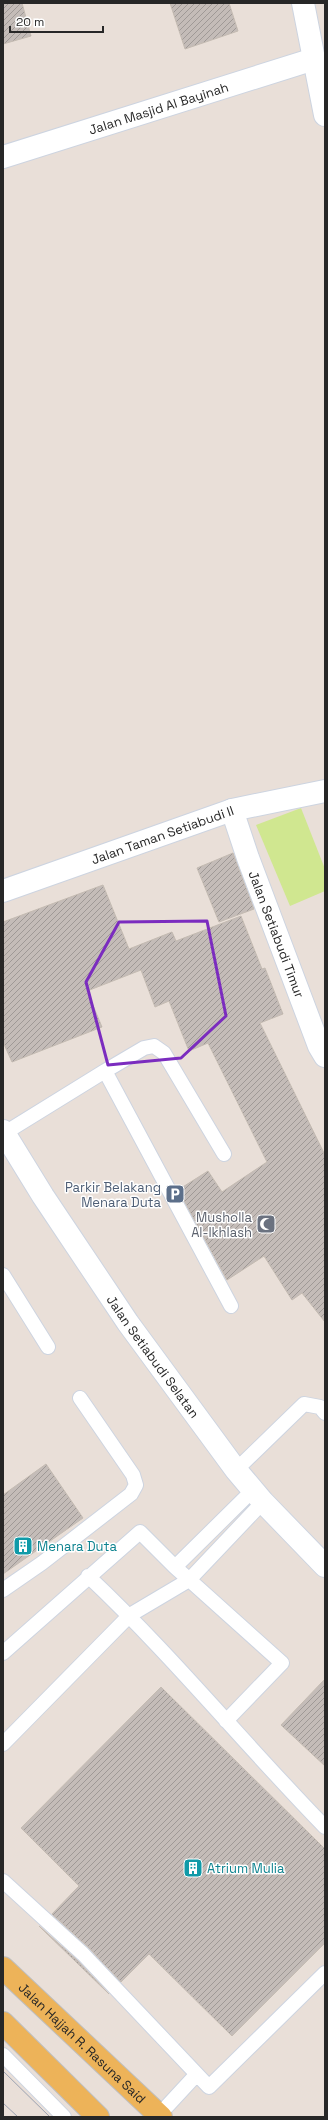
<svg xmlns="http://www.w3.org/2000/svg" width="328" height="2120" font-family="'Space Grotesk',sans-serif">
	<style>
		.pitch { fill: #d0e790 }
		.building { fill: url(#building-hatch); stroke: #c4bbb2 }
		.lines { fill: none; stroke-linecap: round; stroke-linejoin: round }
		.service-casing { stroke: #cdd4e0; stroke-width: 16 }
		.minor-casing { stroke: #cdd4e0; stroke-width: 24 }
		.tertiary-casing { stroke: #cdd4e0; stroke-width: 24 }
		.primary-casing { stroke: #bebebe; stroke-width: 24 }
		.service { stroke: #fff; stroke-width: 14 }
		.minor { stroke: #fff; stroke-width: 22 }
		.tertiary { stroke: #fff; stroke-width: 22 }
		.primary { stroke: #edb359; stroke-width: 22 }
		.tram { stroke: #9ba2b1; stroke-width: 1 }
		.marked { fill: none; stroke: #7b2cbf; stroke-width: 3; stroke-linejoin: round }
		.labels { text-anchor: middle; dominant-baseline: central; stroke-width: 3; stroke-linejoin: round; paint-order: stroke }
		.street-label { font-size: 13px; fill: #272727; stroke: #fff }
		.service-label { font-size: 13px; fill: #4e5e75; stroke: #fff; text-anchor: end }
		.worship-label { font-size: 13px; fill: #5b616d; stroke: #fff; text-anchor: end }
		.culture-label { font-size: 13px; fill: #0d838f; stroke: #fff; text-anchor: start }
	</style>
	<defs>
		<pattern id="building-hatch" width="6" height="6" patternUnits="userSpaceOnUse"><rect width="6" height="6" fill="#c4bcb8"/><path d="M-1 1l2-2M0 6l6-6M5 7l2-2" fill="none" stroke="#9f9996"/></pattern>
	</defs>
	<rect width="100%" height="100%" fill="#e9dfd8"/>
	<path class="pitch" d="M301,808L325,869V891L290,906L256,825Z"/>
	<path class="building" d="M3,3H22L31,36L3,44Z
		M170,3H229L238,31L185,49Z
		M233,853L254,909L219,922L197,868Z
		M103,885L129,949L172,932L176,941L241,916L262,969L265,968L283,1014L260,1023L325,1155V1322L302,1293L292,1300L264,1256L227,1280L178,1190L208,1171L222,1192L267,1162L208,1043L189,1051L169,1001L155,1007L141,970L87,991L102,1027L12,1062L3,1042V922Z
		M46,1464L83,1518L3,1574V1495Z
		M325,1679V1766L281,1725Z
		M161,1687L325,1849V1943L232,2036L149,1954L121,1982L89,1948L52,1914L79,1886L21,1828Z
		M39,1926L77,1960L109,1994Z"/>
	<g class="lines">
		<defs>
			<path id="service" d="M105,1071L144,1048L154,1046L164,1053L224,1154
				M3,1134L105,1071L231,1306
				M3,1275L48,1347
				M236,1470L304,1404L320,1407L325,1413
				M175,1567L253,1490
				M88,1576C172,1655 245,1745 325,1827
				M3,1590L42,1563L131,1494L136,1485L133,1475L80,1398
				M3,1653L140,1532L175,1567L282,1663L226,1721
				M3,1744L130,1615L189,1580L263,1502
				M3,1881L83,1954L209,2087L325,1973
				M3,2055L64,2117
				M159,2115L196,2075"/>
			<g id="minor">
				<path d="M303,3L325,115"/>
				<path id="s1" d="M3,157L314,59"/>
				<path id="s2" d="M232,810L248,858L319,1046L325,1056"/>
				<path id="s3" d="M3,891L232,810L325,791"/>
			</g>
			<g id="tertiary">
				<path id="s4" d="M3,1131L43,1196L128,1323L236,1470L263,1502L325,1566"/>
			</g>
			<g id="primary">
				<path id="s5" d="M3,1968L161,2117"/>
				<path d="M3,2023L98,2117"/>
			</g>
		</defs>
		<use href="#service" class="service-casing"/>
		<use href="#minor" class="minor-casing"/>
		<use href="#tertiary" class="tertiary-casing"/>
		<use href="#primary" class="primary-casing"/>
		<use href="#service" class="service"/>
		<use href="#minor" class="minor"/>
		<use href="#tertiary" class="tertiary"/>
		<use href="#primary" class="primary"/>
		<path class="tram" d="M3,2071L50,2117
			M3,2103L18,2117"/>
	</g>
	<path class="marked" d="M207,921L226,1016L181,1058L108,1065L86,982L119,922Z"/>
	<defs>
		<symbol id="parking-square" viewBox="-11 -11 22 22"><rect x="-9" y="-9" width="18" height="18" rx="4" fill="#5c6f8a" stroke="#fff"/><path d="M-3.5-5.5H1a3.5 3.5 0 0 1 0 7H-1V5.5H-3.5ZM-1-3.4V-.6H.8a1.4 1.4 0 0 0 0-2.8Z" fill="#fff"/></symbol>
		<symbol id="mosque-square" viewBox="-11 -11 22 22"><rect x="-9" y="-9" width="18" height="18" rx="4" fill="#6b7280" stroke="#fff"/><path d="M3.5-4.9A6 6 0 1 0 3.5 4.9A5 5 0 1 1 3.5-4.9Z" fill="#fff"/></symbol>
		<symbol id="building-square" viewBox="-11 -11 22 22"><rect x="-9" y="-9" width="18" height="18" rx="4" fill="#0f9aa8" stroke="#fff"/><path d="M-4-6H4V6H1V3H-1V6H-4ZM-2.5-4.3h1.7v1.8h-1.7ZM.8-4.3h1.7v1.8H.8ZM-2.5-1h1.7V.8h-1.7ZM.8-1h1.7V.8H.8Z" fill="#fff"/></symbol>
	</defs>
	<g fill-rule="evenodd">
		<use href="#parking-square" x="164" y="1183" width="22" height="22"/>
		<use href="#mosque-square" x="255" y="1213" width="22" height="22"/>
		<use href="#building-square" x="12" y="1535" width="22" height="22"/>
		<use href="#building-square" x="182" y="1857" width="22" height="22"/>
	</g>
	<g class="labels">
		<g class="street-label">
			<text stroke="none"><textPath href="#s1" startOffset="163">Jalan Masjid Al Bayinah</textPath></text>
			<text stroke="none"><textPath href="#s3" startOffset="169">Jalan Taman Setiabudi II</textPath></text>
			<text stroke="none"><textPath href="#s2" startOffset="132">Jalan Setiabudi Timur</textPath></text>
			<text stroke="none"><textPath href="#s4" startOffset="271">Jalan Setiabudi Selatan</textPath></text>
			<text stroke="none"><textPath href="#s5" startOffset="109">Jalan Hajjah R. Rasuna Said</textPath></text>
		</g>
		<g class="service-label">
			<text x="161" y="1187">Parkir Belakang<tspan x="161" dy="15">Menara Duta</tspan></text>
		</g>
		<g class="worship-label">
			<text x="252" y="1217">Musholla<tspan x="252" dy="15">Al-Ikhlash</tspan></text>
		</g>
		<g class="culture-label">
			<text x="37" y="1546">Menara Duta</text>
			<text x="207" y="1868">Atrium Mulia</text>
		</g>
	</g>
	<rect width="328" height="2120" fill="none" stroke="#272727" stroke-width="8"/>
	<path d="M10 26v6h93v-6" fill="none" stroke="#272727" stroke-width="2"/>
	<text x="16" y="26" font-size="12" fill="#272727" stroke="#ffffff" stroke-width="3" paint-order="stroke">20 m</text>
</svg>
